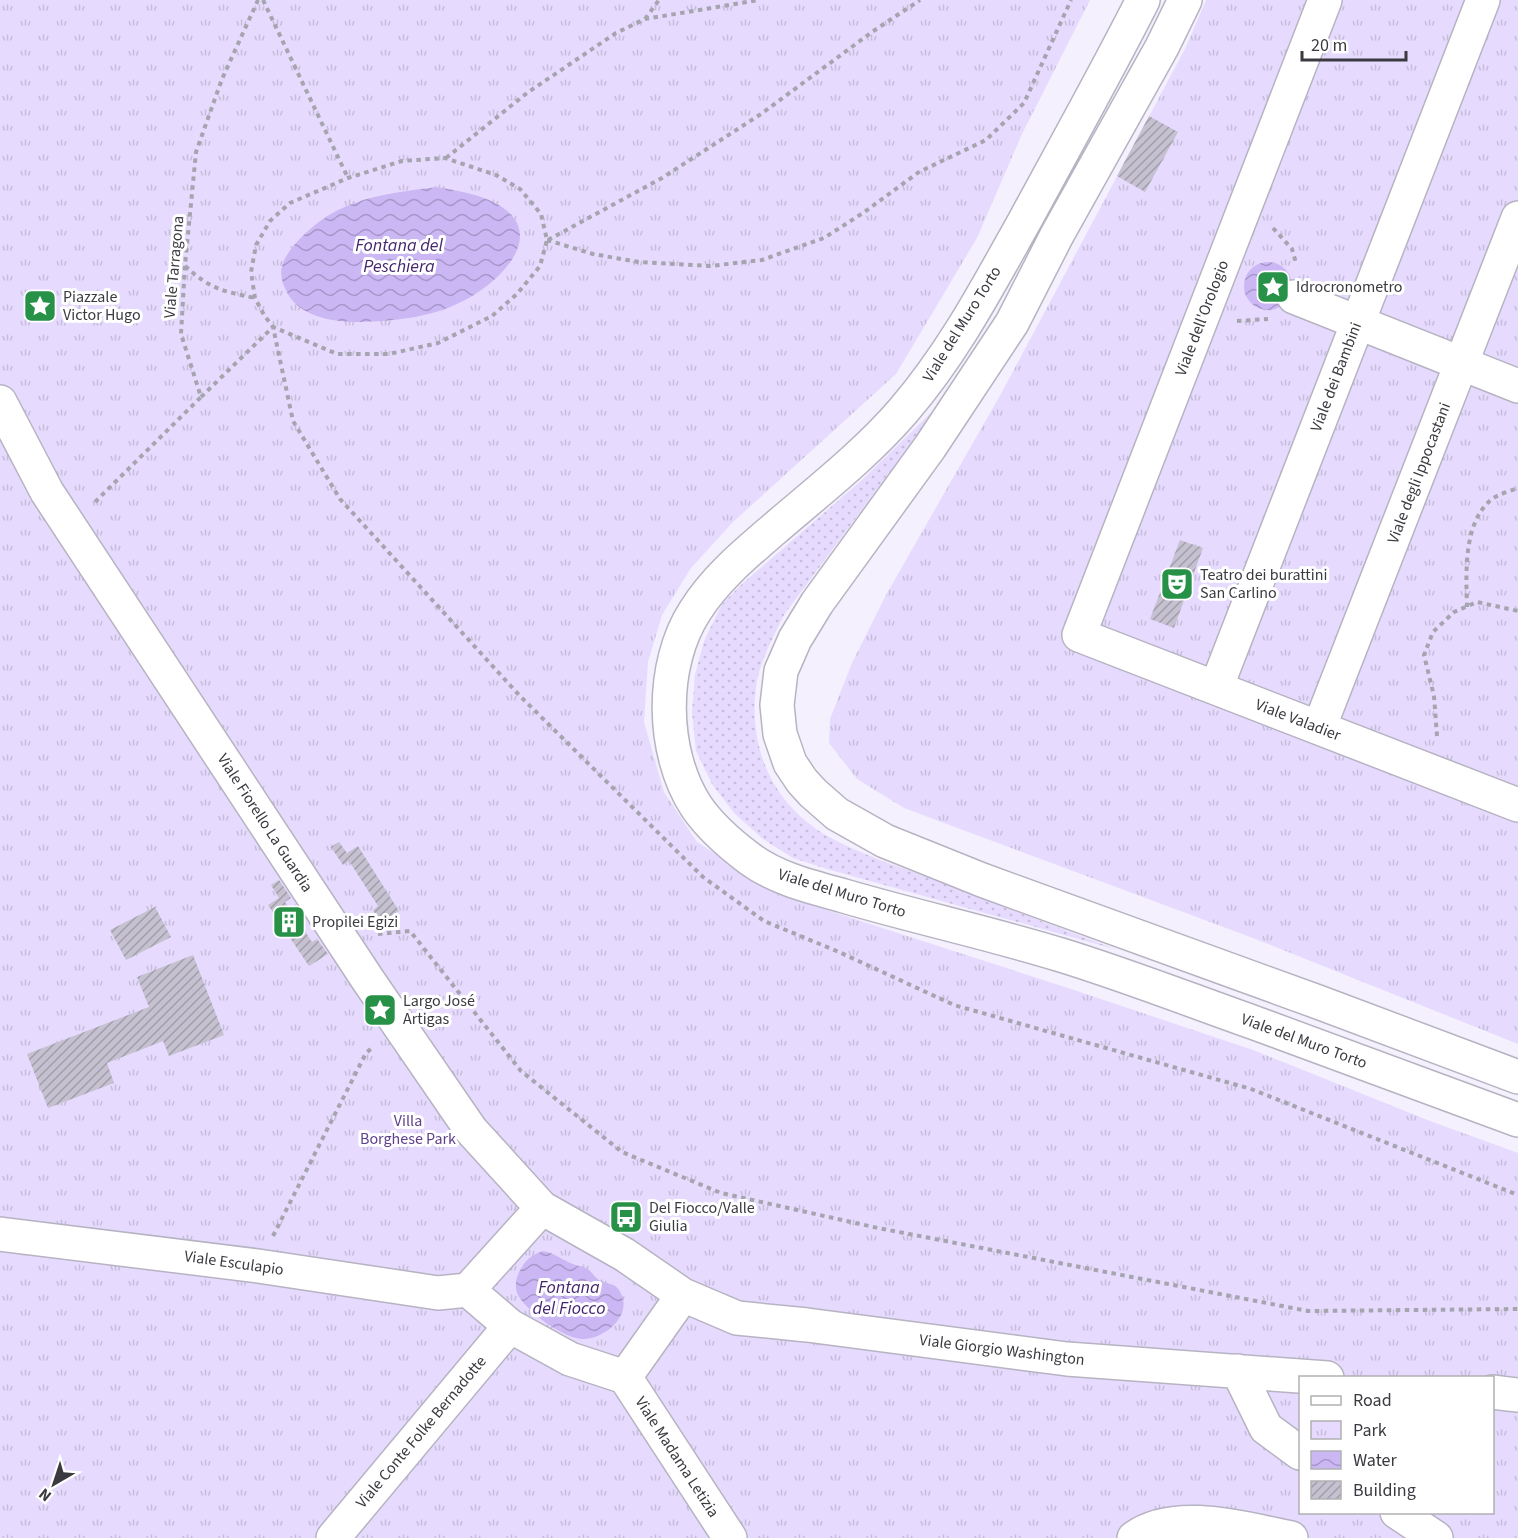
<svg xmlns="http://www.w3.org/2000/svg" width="1518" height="1538" font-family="'Source Sans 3',sans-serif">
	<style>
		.grass { fill: url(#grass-dots) }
		.park { fill: url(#park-tufts); fill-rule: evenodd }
		.water { fill: url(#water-waves) }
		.building { fill: url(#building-hatch) }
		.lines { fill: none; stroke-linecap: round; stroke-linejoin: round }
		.minor-casing { stroke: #b7b3c2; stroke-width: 36 }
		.major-casing { stroke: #b7b3c2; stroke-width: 36 }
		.path { stroke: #a6a4ae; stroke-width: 4; stroke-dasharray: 4.5 4.5; stroke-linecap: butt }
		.minor { stroke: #fff; stroke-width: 33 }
		.major { stroke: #fff; stroke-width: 33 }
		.labels { text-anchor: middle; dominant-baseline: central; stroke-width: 6; stroke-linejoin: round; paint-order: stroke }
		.street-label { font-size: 16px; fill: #3b3a40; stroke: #fff }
		.poi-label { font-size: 16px; fill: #3b3a40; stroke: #fff; text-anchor: start }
		.park-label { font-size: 16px; fill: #5f428c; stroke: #fff }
		.water-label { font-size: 18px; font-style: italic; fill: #44266e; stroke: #fff }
	</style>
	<defs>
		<pattern id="grass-dots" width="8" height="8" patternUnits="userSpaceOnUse" patternTransform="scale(1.5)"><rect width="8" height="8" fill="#e6dbfe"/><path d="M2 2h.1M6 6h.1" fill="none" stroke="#c6bddb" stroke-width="1.8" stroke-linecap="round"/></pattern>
		<pattern id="park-tufts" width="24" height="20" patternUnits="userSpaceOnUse" patternTransform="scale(1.5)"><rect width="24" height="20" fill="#e6dbfe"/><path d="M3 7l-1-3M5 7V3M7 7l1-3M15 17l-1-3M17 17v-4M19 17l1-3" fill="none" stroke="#c6bddb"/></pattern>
		<pattern id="water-waves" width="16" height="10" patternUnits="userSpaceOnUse" patternTransform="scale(1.5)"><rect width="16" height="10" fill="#ccb7f5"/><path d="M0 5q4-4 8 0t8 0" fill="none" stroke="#a796c8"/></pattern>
		<pattern id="building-hatch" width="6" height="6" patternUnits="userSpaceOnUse" patternTransform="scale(1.5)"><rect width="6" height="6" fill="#c5c1d0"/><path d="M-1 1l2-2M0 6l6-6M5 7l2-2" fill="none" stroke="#a19eaa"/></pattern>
	</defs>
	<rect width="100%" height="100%" fill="#f4f0fd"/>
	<path class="grass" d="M940,404L784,615C773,638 759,663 756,687C748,750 774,806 829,837C862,855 900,867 935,880C995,904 1057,927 1118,950L827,869L793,858L763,839L734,813L712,784L696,751L692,712L695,675L704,641L722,604L742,584L862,480Z"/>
	<path class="park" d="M0,0H1090L1022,134L977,238L896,374L732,523L691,568L662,615L648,662L644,722L664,792L697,842L780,895L1068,988L1253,1050L1430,1121L1518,1153V1538H0ZM1300,1378H1492V1512H1300Z
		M1206,0H1518V1044L1253,938L904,808L857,779L829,743L830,719L852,663L886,595L1002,392L1185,49Z"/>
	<path class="water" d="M437,187C459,191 482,194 502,207C549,239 493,287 461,302C430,318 393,321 359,322C333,322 296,317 285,288C282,282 280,274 282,266C287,248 309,229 323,219C356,196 398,192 437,187Z
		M1244 286a24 24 0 1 1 48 0a24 24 0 1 1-48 0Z
		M543,1251C555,1253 562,1260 573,1264C577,1266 582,1266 586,1268C591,1270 594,1277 599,1280C606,1284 615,1283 619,1290C635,1313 606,1339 583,1339C564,1339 524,1310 517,1293C514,1284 517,1274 522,1267C527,1258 534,1254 543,1251Z"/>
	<path class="building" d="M1149,116L1178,132L1145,192L1117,176Z
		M1180,540L1203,548L1174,628L1150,619Z
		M339,842L347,853L358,846L399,911L380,922L373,910L378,906L349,861L343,865L331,847Z
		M279,880L291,898L285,902L312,942L317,939L328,954L309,966L268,905L279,898L271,885Z
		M155,907L171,937L126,960L110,930Z
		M193,955L224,1035L169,1056L163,1041L107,1063L114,1083L48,1108L27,1054L149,1007L137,977Z"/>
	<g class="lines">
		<defs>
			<path id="minor" d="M1325,0L1079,635L1518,805
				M1294,297L1518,386
				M0,402L47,492L368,980L471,1130L542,1208L625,1255L683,1295L737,1318L807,1325L1067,1359L1327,1378
				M1216,688L1483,0
				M1319,728L1518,218
				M542,1208L468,1290L510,1326L570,1359L625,1377L683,1295
				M0,1234L258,1266L438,1293L468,1290
				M1238,1371L1266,1428L1300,1453
				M625,1377L730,1538
				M1492,1392L1518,1395
				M1397,1512L1436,1538
				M333,1538L510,1326
				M1134,1538C1175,1508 1245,1529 1291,1538"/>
			<path id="major" d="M1143,0C1105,75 1064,148 1024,222C987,288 953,353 903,411C865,455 817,492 773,530C745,554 715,579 695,611C660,665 661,752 696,806C710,827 730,844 750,859C777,879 812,887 844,896C916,917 989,933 1061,955C1126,975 1190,1000 1255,1023C1342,1055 1430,1087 1518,1120
				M1185,0L1162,47L1057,235L1012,323L930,447L817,603L795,639L781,671L777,705L780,734L790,763L802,781L813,793L837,814L885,841L982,880L1318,1002L1518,1077"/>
		</defs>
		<use href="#minor" class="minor-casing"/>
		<use href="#major" class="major-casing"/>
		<path class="path" d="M263,0L348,178
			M645,19L659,0
			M446,158L527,93L616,33L645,19L759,0
			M1273,228L1292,249L1296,263
			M547,240L593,254L638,262L710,266L762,260L824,238L863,213L919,172L986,140L1024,103L1071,0
			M548,240L662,178L761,114L872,32L920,0
			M185,266C210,289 222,291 255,298
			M1237,321L1268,319
			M201,397L273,327L337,354H389L438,343L492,316L517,294L540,266L547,240L541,214L520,189L496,175L445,158L402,161L348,178L290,203L270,221L256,245L251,272L255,298L264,315L273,327L293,421L340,499L519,695L703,877L764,921L839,952L954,1005L1251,1089L1518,1195
			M95,502L201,397L181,334L185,265L196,152L222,79L258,0
			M1467,607C1466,573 1463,522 1492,499C1499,494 1510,491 1518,488
			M1437,736L1434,696L1424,655L1433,632L1454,612L1477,602L1518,611
			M378,934L410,931L521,1071L622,1152L721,1193L878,1228L1308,1311L1518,1309
			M273,1236L366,1053L373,1047"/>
		<use href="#minor" class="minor"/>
		<use href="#major" class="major"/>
	</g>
	<defs>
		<symbol id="sight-square" viewBox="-11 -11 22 22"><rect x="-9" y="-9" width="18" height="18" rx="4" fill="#279148" stroke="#fff"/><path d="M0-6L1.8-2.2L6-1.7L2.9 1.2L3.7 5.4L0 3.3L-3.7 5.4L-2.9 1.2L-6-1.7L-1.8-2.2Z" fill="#fff"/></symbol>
		<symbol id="theatre-square" viewBox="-11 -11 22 22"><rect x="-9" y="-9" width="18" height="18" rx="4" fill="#279148" stroke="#fff"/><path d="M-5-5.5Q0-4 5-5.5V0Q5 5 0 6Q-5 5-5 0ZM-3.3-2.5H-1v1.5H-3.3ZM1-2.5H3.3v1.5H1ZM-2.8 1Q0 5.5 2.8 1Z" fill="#fff"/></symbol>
		<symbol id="building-square" viewBox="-11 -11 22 22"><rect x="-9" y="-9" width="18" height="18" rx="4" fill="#279148" stroke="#fff"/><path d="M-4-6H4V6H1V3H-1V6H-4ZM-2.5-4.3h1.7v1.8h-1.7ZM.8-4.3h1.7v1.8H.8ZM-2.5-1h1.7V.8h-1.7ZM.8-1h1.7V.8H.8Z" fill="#fff"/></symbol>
		<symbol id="bus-square" viewBox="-11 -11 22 22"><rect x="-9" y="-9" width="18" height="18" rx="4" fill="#279148" stroke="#fff"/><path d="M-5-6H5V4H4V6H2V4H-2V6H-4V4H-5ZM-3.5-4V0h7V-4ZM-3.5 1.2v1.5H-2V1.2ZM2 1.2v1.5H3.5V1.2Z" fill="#fff"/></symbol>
	</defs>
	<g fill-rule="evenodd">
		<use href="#sight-square" x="1254" y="268" width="38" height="38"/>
		<use href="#sight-square" x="21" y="287" width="38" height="38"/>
		<use href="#theatre-square" x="1158" y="565" width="38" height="38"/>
		<use href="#building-square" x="270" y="903" width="38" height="38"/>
		<use href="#sight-square" x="361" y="991" width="38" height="38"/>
		<use href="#bus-square" x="607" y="1198" width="38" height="38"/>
	</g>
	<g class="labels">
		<g class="street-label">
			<text transform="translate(174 267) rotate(-85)">Viale Tarragona</text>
			<text transform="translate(1202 318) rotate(-69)">Viale dell'Orologio</text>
			<text transform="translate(962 324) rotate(-58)">Viale del Muro Torto</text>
			<text transform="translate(1336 377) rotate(-69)">Viale dei Bambini</text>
			<text transform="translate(1419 473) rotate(-69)">Viale degli Ippocastani</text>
			<text transform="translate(1298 720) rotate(21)">Viale Valadier</text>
			<text transform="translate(265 823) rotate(57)">Viale Fiorello La Guardia</text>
			<text transform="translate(842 893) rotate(17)">Viale del Muro Torto</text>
			<text transform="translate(1304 1041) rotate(20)">Viale del Muro Torto</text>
			<text transform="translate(234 1263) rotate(8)">Viale Esculapio</text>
			<text transform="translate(1002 1350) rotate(7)">Viale Giorgio Washington</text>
			<text transform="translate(421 1432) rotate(-50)">Viale Conte Folke Bernadotte</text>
			<text transform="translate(677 1457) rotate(57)">Viale Madama Letizia</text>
		</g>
		<g class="poi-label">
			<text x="1296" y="287">Idrocronometro</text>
			<text x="63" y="297">Piazzale<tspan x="63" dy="18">Victor Hugo</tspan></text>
			<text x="1200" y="575">Teatro dei burattini<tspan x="1200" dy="18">San Carlino</tspan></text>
			<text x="312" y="922">Propilei Egizi</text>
			<text x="403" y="1001">Largo José<tspan x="403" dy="18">Artigas</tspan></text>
			<text x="649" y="1208">Del Fiocco/Valle<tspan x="649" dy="18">Giulia</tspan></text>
		</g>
		<g class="park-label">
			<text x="408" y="1121">Villa<tspan x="408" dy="18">Borghese Park</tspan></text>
		</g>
		<g class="water-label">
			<text x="399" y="245">Fontana del<tspan x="399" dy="21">Peschiera</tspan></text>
			<text x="569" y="1287">Fontana<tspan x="569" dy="21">del Fiocco</tspan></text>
		</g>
	</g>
	<rect x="1299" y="1376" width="195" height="138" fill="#ffffff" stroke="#b1b0b3" stroke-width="1.5"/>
	<rect x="1311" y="1396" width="30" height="9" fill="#ffffff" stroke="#b1b0b3" stroke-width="1.5"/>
	<text x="1353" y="1406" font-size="18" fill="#3b3a40">Road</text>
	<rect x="1311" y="1421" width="30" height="18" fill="url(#park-tufts)" stroke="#b1b0b3" stroke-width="1.5"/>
	<text x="1353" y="1436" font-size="18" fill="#3b3a40">Park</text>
	<rect x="1311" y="1451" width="30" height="18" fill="url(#water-waves)" stroke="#b1b0b3" stroke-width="1.5"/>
	<text x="1353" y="1466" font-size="18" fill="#3b3a40">Water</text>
	<rect x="1311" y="1481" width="30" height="18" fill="url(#building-hatch)" stroke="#b1b0b3" stroke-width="1.5"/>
	<text x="1353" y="1496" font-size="18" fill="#3b3a40">Building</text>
	<g transform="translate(54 1484) rotate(219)" stroke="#ffffff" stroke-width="4.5" paint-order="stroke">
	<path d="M0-4.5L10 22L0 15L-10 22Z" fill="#3b3a40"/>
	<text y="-9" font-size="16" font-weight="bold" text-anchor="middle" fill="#3b3a40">N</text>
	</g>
	<path d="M1302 51v9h104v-9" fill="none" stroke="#3b3a40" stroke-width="3"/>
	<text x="1311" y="51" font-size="18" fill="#3b3a40" stroke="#ffffff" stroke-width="4.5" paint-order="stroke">20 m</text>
</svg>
